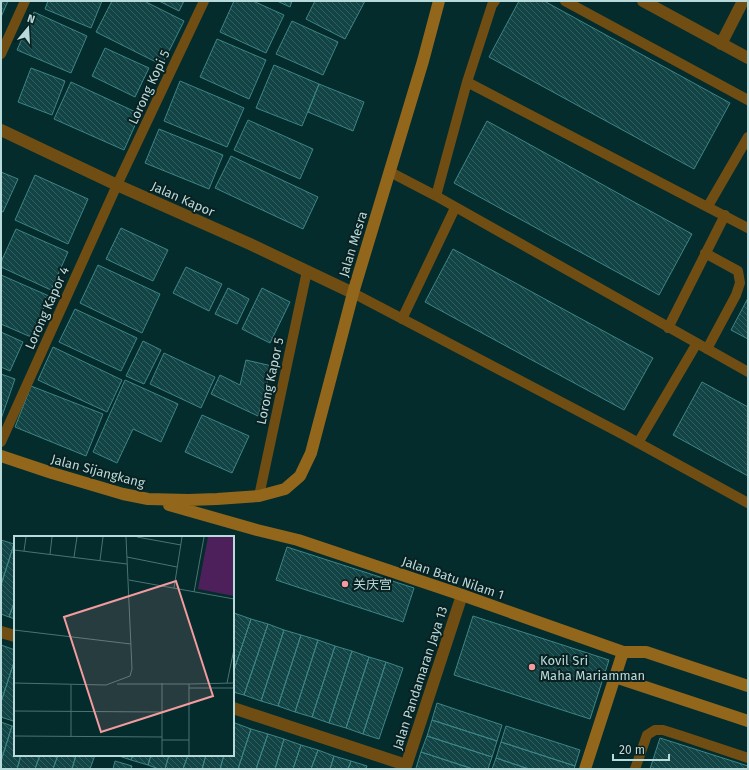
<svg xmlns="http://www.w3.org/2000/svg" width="749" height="770" font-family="'Fira Sans','Noto Sans SC',sans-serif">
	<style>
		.building { fill: url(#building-back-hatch); stroke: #3e8586 }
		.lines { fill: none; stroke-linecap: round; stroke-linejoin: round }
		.lane { stroke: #704e13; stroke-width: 10 }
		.street { stroke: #704e13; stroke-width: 12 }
		.secondary { stroke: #92671c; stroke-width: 12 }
		.poi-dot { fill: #f49b9f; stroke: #0a2021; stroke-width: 1.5 }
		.labels { text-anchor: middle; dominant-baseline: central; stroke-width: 4; stroke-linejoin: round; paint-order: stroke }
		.street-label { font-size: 13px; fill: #b8dada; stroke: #0a2021 }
		.poi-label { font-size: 13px; fill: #b8dada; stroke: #0a2021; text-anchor: start }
		.inset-road { fill: none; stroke: #4c7272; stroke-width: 1 }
		.view { fill: #f49b9f; fill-opacity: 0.15; stroke: #f49b9f; stroke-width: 2 }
		.inset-edge { fill: none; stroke: #b8dada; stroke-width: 2 }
	</style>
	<defs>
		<pattern id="building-back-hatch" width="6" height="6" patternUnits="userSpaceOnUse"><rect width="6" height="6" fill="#124445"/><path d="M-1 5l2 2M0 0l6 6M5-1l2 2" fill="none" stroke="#325e5f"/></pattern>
	</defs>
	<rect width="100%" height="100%" fill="#042c2d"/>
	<path class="building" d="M1,1H8L1,17Z
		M48,1H102L91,28L45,9Z
		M112,1H144L184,21L162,65L96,32Z
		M159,1H184L179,11Z
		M234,1H253L284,15L266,53L220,32Z
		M277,1H292L290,7Z
		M315,1H365L345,39L306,19Z
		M519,1H544L730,103L694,169L489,57Z
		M34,12L87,36L71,73L17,50Z
		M292,21L338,42L323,75L276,54Z
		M217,39L266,60L249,99L200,77Z
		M105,48L149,68L135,97L92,76Z
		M274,65L319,84L302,126L256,108Z
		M31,68L65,81L52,115L18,102Z
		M180,81L244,108L227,147L164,121Z
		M71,82L140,114L124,150L54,119Z
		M319,84L364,102L353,131L308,112Z
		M248,120L313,149L300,179L234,150Z
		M487,121L692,234L659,295L454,183Z
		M159,129L223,155L209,189L145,163Z
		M231,156L318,197L303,229L215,188Z
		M1,172L18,179L3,212L1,211Z
		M35,175L88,199L68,244L15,220Z
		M121,228L168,250L153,281L106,259Z
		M16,229L68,252L51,290L1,267V262Z
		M453,249L653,358L624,410L425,302Z
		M98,265L160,294L142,333L80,303Z
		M186,267L222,284L209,311L173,293Z
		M1,275L49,296L31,337L1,324Z
		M228,288L249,299L237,324L215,314Z
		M262,288L290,302L270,343L242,329Z
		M748,298V339L731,330Z
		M75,309L137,338L121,371L59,342Z
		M1,332L23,342L10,371L1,367Z
		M143,341L161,350L144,384L126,376Z
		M53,347L122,380L107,412L38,380Z
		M164,353L215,377L201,408L150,384Z
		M246,360L272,366L258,416L211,394L220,375L240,385Z
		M1,374L15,379L1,419Z
		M125,380L178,404L161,442L133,429L117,463L93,452Z
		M702,382L748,407V476L673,435Z
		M31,386L103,414L86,456L15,427Z
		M202,415L249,436L232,473L185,452Z
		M1,540L14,544L1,585Z
		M14,544L15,545V600L9,617L1,614V585Z
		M287,547L414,588L403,622L276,580Z
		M15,600V619L9,617Z
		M234,613L251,619L233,673V615Z
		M473,616L609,660L590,719L454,675Z
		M251,619L268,624L244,695L233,692V673Z
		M268,624L284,630L261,701L244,695Z
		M284,630L301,635L278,706L261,701Z
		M301,635L318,640L295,712L278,706Z
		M318,640L335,646L312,717L295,712Z
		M1,645L15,650V659L1,702Z
		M335,646L352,651L329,723L312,717Z
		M352,651L369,657L346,728L329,723Z
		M369,657L386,662L363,734L346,728Z
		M15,659V716L13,721L1,717V702Z
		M386,662L403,668L379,739L363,734Z
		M437,703L502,725L497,741L432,720Z
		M432,720L497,741L492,757L427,736Z
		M1,722L12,726L1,761Z
		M235,723L251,729L238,769H220L224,755H233V728Z
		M12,726L15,727V755H21L17,769H1V761Z
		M506,726L580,750L575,766L501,742Z
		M251,729L268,734L256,769H238Z
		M268,734L284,739L275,769H256Z
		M427,736L492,757L488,769H473L421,752Z
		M660,738L748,766V769H650Z
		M284,739L301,745L293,769H275Z
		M501,742L575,766L574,769H529L496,758Z
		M301,745L318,750L311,769H293Z
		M318,750L334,756L330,769H311Z
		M421,752L473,769H418L416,768Z
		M21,755H40L35,769H17Z
		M40,755H58L53,769H35Z
		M58,755H76L72,769H53Z
		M76,755H95L90,769H72Z
		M116,755H133L131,760Z
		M133,755H151L148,765L131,760Z
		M151,755H169L165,769H159L148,765Z
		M169,755H188L183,769H165Z
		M188,755H206L202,769H183Z
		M206,755H224L220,769H202Z
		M334,756L351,761L348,769H330Z
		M496,758L529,769H492Z
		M115,761L132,766L131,769H113Z
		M351,761L367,766L366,769H348Z"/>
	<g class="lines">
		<path class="lane" d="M565,1L748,100
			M1,54L25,1
			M467,82L748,228
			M390,172L436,196L748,372
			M436,196L467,82L492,5L495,1
			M708,206L748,137
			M705,253L738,271L740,283L736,295L707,349
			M353,293L624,435L748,503
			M402,319L455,208
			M668,328L725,215
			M1,442L117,185L204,1
			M638,443L697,343
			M259,496L307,271
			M635,769L647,735L655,730H663L682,736L748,758"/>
		<path class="street" d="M643,1L748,58
			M721,44L743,1
			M1,130L117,185L250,244L353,293
			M1,632L15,636
			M233,708L406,765
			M405,769L462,595"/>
		<path class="secondary" d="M1,456L52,473L123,494L148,499L188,500L217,499L259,496L285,489L300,476L311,453L353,293L423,61L439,1
			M169,505L257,530L298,540L462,595L623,652H646L748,686
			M615,677L748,721
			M585,769L623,652"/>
	</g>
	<g class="poi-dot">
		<circle cx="345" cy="584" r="4"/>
		<circle cx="532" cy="667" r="4"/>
	</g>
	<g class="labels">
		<g class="street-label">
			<text transform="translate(149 87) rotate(-65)">Lorong Kopi 5</text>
			<text transform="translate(183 199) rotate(24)">Jalan Kapor</text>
			<text transform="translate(353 244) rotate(-73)">Jalan Mesra</text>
			<text transform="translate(47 308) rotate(-66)">Lorong Kapor 4</text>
			<text transform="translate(270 381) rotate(-78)">Lorong Kapor 5</text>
			<text transform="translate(98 471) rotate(15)">Jalan Sijangkang</text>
			<text transform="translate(453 578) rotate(19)">Jalan Batu Nilam 1</text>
			<text transform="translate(420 678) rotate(-72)">Jalan Pandamaran Jaya 13</text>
		</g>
		<g class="poi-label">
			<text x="353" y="584">关庆宫</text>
			<text x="540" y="660">Kovil Sri<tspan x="540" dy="15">Maha Mariamman</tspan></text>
		</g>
	</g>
	<g transform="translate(14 536)">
		<rect width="220" height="220" fill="#042c2d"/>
		<path d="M194,1H220V60L184,53Z" fill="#4d205c"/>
		<path class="inset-road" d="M123,1L167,9M0,14L113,28M10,15L12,1M36,18L38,1M60,21L63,1M113,21L163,31M86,24L89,1M115,44L220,63M160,52L168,1M180,56L190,1M0,94L117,108M0,147L92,149L116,140L118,133L112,1M213,147L220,113M103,148H175M57,149V201M175,152H220M0,175L148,176M0,200L148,201M148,204H175M148,219V147M175,219V148L220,147"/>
		<path class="view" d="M162,45L199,160L87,196L50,81Z"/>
		<rect width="220" height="220" class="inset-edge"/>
	</g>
	<rect width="749" height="770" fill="none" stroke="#b8dada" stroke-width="4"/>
	<g transform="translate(28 28) rotate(18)" stroke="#0a2021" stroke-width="3" paint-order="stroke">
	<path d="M0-3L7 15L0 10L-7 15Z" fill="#b8dada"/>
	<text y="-6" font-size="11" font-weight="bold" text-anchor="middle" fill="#b8dada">N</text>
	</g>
	<path d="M613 754v6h56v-6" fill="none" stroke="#b8dada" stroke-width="2"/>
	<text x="619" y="754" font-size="12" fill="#b8dada" stroke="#0a2021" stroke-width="3" paint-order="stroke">20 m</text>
</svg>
